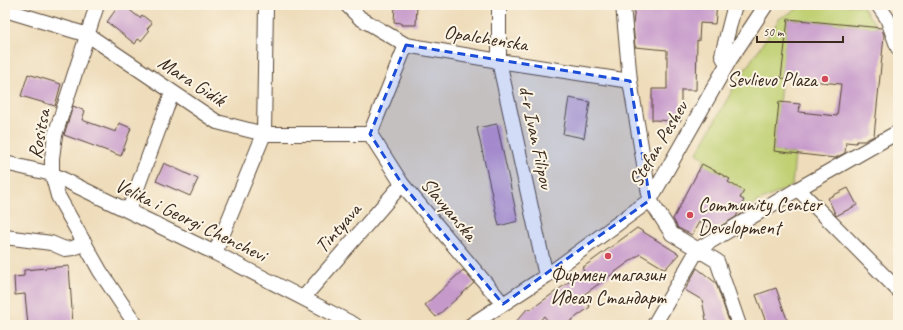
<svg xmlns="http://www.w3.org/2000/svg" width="903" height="330" font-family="Caveat,sans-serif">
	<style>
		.green { fill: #c0d073; stroke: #7e7d48 }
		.building { fill: #c699cb }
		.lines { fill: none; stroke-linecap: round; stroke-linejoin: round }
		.minor-casing { stroke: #564535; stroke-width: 16 }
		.minor { stroke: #fff; stroke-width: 14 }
		.marked { fill: #1d4ed8; fill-opacity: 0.2; stroke: #1d4ed8; stroke-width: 3; stroke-dasharray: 8 5; stroke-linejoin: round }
		.poi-dot { fill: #d1495b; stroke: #fcf5e5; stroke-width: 1.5 }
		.labels { text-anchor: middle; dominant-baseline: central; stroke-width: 4; stroke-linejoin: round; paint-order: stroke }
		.street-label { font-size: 20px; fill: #3b2a1e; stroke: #fcf5e5 }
		.poi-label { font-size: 20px; fill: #3b2a1e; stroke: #fcf5e5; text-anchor: end }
	</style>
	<rect width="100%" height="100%" fill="#fcf5e5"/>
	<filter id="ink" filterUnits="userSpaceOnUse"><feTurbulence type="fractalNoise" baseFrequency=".025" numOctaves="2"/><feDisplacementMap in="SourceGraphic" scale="8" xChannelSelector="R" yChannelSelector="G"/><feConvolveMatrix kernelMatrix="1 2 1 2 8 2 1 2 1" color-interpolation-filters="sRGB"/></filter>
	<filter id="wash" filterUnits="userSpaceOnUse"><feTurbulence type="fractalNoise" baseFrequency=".012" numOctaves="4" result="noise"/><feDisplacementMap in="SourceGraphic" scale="16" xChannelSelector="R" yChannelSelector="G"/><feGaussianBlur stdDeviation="0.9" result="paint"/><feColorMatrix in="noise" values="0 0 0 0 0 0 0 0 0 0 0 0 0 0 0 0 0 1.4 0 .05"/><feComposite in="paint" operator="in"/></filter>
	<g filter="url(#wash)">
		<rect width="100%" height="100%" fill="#eedcba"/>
		<path class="green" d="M805,5H861L878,28L788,19L774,151L795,154L792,186L738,211L744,200L740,198L744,191L728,182L729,179L702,164L705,159L697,153L738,80L780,18Z"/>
		<g id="blocks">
			<path class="building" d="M119,5H123L140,18L142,15L152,23L147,29L149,31L141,41L138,39L135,44L107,22Z
				M395,5H417L416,25H401V23L394,22Z
				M635,5H717L715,24L700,23L699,41L697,40L696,90H681V121L652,120V89H667V50L635,47L633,24Z
				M788,19L882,28L884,36L874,136L864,141H857L856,143L846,142L845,153L835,158L774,151L779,102L800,104L799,112L837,116L841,84L781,78Z
				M28,74L61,84L55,106L21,96Z
				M569,98L590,102L584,138L563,134Z
				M73,106L85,111L82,120L116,132L119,123L131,128L121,156L64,135Z
				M497,124L518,221L499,226L477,128Z
				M164,163L198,179L190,196L156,181Z
				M702,164L730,179L728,182L744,191L740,198L744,200L736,217L714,230L699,222L692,235L678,228L673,219Z
				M848,188L857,205L836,216L828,198Z
				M637,228L679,254L665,269L640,254L582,296L590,307L565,325H551L544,316L536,325H513L528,308L530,310L584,271L582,268Z
				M69,266L73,325H28L25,294L15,295L14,277L24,276V270Z
				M697,268L716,283L730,324L707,325L702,300L685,290Z
				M463,270L474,283L436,317L425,305Z
				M776,288L789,325H767L756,295Z"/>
		</g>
	</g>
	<g filter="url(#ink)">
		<use href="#blocks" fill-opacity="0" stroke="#564535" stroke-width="1"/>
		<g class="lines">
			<defs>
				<path id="minor" d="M97,5L55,135L52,158V174L58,196L100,271L136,325
					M347,5L360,18L406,45L499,61L630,81
					M499,5V61L546,276
					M623,5L630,81L650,200L672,234L717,261L739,325
					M878,5L887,18L898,48
					M5,10L88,35L217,122L264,134H370L406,45
					M729,61L724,59L722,55L734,8L736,5
					M370,134L402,184L503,304
					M5,163L52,174L215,253L355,325
					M798,189L898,290
					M129,210L172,93
					M5,237L51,243L65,249L73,248L85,243
					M215,253L264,134L266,5
					M303,298L402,184
					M471,325L546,276L650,200L729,61L766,5
					M654,325L698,249L798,189L898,132"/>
			</defs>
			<use href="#minor" class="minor-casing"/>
			<use href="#minor" class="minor"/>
		</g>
	</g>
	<path class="marked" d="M406,45L630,81L650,200L503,304L402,184L370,134Z"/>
	<g class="poi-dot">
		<circle cx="825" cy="79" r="4"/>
		<circle cx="690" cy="215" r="4"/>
		<circle cx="608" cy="256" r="4"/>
	</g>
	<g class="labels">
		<g class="street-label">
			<text transform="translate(486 38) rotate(9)">Opalchenska</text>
			<text transform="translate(192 81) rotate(33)">Mara Gidik</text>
			<text transform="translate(39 134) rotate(-79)">Rositsa</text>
			<text transform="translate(536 137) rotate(78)">d-r Ivan Filipov</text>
			<text transform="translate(658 144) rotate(-59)">Stefan Peshev</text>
			<text transform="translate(449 209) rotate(50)">Slavyanska</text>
			<text transform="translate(191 220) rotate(26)">Velika i Georgi Chenchevi</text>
			<text transform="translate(338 228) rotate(-49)">Tintyava</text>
		</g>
		<g class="poi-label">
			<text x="817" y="79">Sevlievo Plaza</text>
			<text x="698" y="204" text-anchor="start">Community Center<tspan x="698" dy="23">Development</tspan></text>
			<text x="608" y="274" text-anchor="middle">Фирмен магазин<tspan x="608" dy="23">Идеал Стандарт</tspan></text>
		</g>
	</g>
	<rect width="903" height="330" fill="none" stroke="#fcf5e5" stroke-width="20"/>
	<path d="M757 36v6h86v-6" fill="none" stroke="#3b2a1e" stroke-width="2"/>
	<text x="763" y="36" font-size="12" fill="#3b2a1e" stroke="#fcf5e5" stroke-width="3" paint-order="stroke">50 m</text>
</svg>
